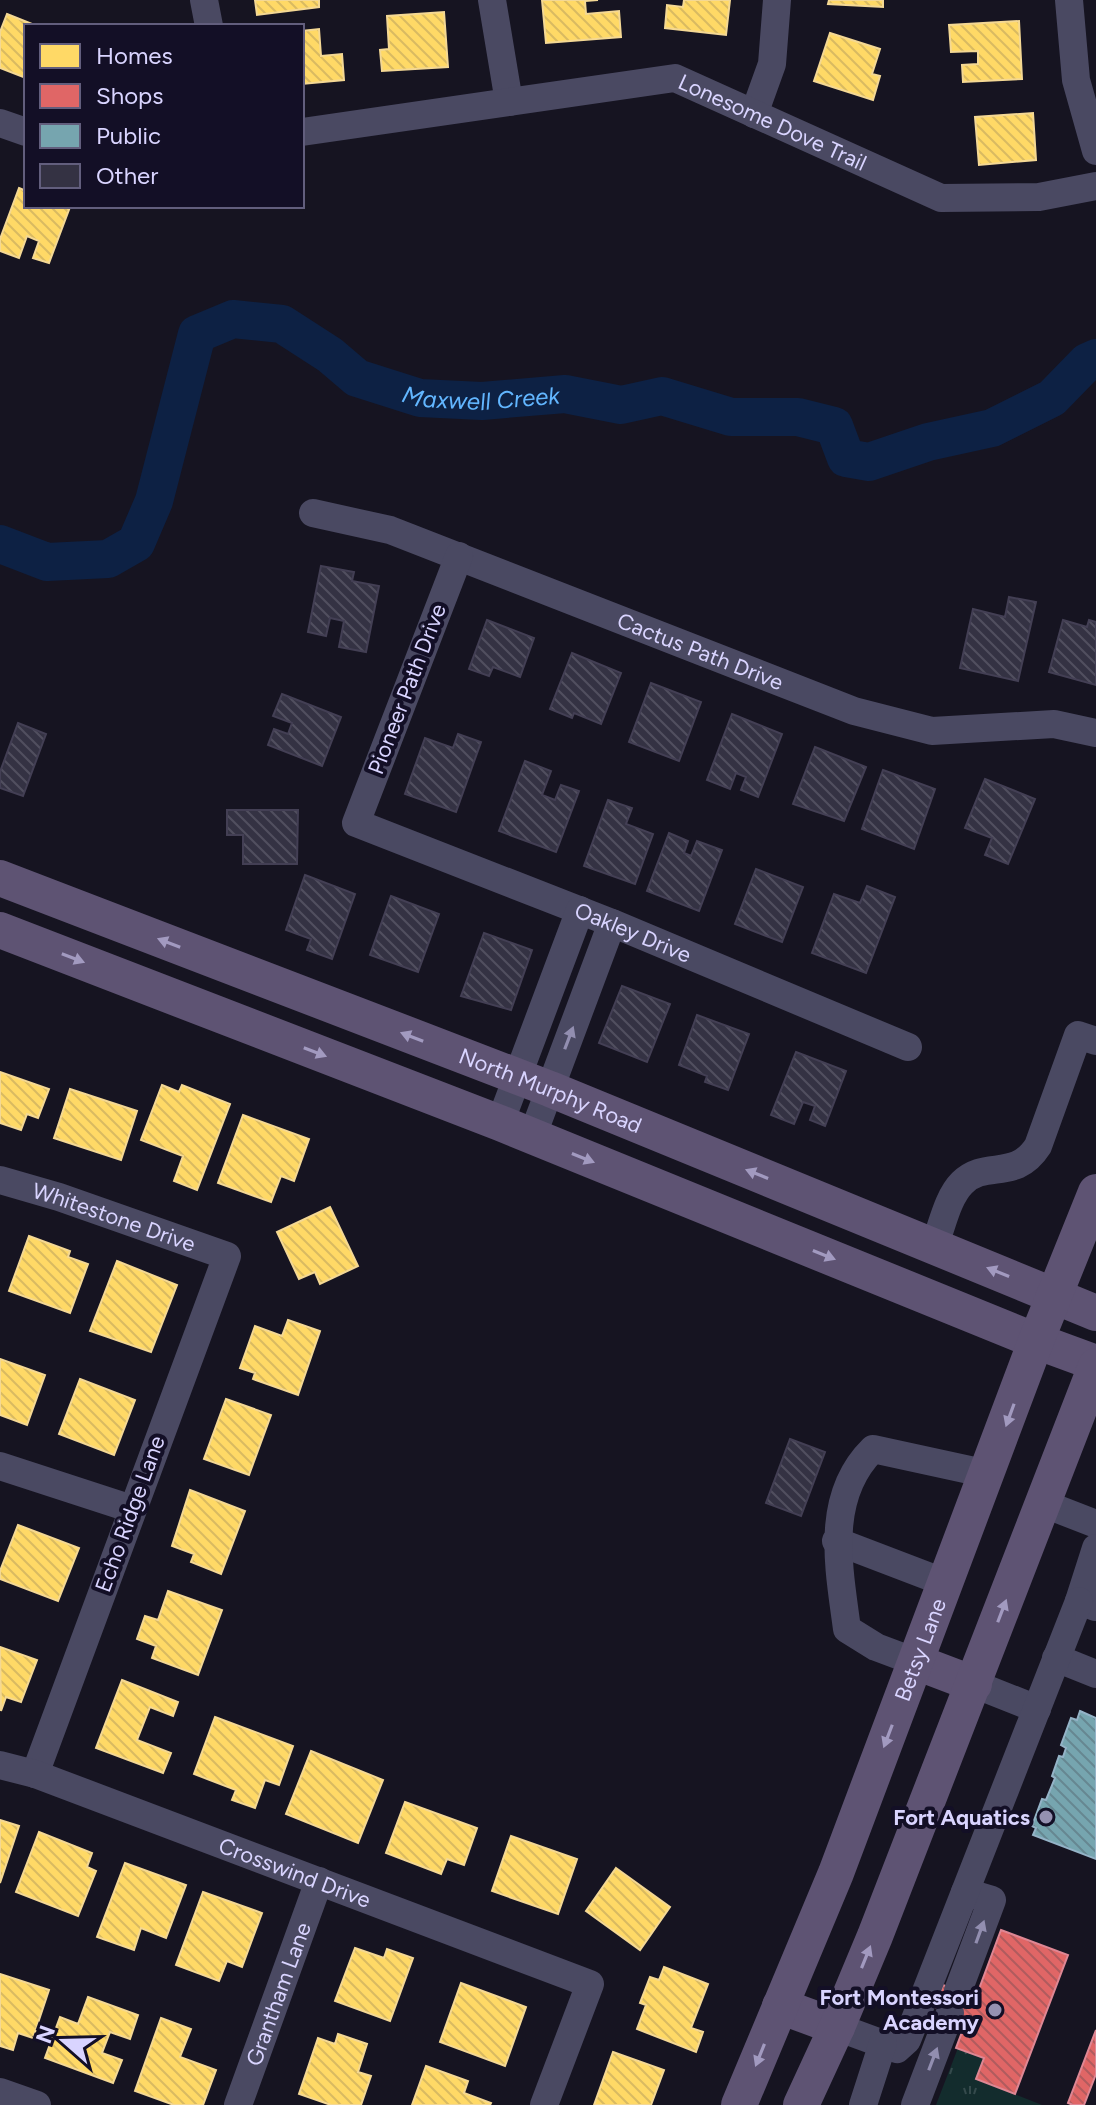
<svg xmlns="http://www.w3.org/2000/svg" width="1096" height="2105" font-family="Figtree,sans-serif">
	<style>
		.grass { fill: url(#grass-tufts) }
		.homes { fill: url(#homes-back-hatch); stroke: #f4d894; stroke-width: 2 }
		.shops { fill: url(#shops-back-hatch); stroke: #de8794; stroke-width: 2 }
		.public { fill: url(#public-back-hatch); stroke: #94b3c7; stroke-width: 2 }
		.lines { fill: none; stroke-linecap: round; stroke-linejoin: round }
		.river { stroke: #0d2144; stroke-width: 38 }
		.building { fill: url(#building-back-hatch); stroke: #433f54; stroke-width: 2 }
		.minor { stroke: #4a4962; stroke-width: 28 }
		.major { stroke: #5e5373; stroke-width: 36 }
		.oneway { fill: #a29ac0 }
		.oneway2 { fill: #928eb0 }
		.poi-dot { fill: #9591b1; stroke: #130f26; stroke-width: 3 }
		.labels { text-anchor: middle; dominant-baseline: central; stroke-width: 8; stroke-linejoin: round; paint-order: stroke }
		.street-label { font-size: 22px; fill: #d9d4ff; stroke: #130f26 }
		.poi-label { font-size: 22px; font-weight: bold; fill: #d9d4ff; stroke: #130f26; text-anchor: end }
		.water-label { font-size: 24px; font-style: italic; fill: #62b6ff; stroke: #130f26 }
	</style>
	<defs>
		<pattern id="grass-tufts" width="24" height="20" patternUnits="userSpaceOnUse" patternTransform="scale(2)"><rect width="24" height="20" fill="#132c2d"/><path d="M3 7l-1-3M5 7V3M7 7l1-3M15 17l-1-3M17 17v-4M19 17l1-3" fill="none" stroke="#354a4c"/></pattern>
		<pattern id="homes-back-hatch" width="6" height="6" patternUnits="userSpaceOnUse" patternTransform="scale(2)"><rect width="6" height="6" fill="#ffd966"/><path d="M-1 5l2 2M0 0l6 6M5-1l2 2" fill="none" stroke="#d9ba61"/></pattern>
		<pattern id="shops-back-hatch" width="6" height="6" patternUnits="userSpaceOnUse" patternTransform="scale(2)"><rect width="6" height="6" fill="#e06666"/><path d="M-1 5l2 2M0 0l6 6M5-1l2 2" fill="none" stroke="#b05b5e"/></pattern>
		<pattern id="public-back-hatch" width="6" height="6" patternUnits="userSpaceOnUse" patternTransform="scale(2)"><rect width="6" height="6" fill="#76a5af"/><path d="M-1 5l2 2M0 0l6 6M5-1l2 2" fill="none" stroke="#668791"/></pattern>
		<pattern id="building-back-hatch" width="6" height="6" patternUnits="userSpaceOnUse" patternTransform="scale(2)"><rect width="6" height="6" fill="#343243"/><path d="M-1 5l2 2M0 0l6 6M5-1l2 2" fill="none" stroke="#514f5f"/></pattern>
	</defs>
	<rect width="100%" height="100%" fill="#161421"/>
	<path class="grass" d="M958,2048L984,2058L976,2079L1042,2105H936Z"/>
	<path class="homes" d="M255,0H319V7L257,15Z
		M542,0H598L585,1L586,14L619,11L621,37L546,43Z
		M684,0H730L726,35L665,28L667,5L683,7Z
		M829,0H883V7L828,4Z
		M444,12L448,67L382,71L380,50L389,49L387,16Z
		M7,14L37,26H26V78L0,68V32Z
		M1019,21L1022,79L963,82L962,65L978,64V51L951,52L949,25Z
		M319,29L321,56L342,54L344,80L302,84V31Z
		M830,33L880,49L872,74L880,76L873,100L814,81Z
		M1033,113L1036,160L979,165L975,117Z
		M19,188L26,191V206L70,207L49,263L33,258L39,241L27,236L19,258L0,251V239Z
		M0,1072L49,1089L38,1118L27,1114L21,1130L0,1123Z
		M162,1085L179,1092L182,1085L230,1104L197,1190L174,1181L183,1156L141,1140Z
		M70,1089L137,1111L121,1160L54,1138Z
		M243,1115L309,1139L294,1181L281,1176L271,1202L218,1183Z
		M330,1207L358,1266L320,1284L315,1272L299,1279L277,1232Z
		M29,1236L70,1251L68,1257L88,1264L70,1313L9,1291Z
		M117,1261L177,1285L151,1352L90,1331Z
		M288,1320L320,1331L298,1395L253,1379L255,1373L240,1368L255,1326L282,1336Z
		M0,1359L45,1375L27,1425L0,1415Z
		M80,1379L135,1400L114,1455L59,1434Z
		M226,1399L271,1415L249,1475L204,1459Z
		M190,1490L245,1511L221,1574L191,1562L194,1554L172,1546Z
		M18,1525L79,1548L58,1601L0,1579V1571Z
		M168,1591L222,1610L198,1675L152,1658L156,1646L137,1639L145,1616L158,1620Z
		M0,1647L37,1660L21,1702L6,1697L1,1711Z
		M122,1680L178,1702L173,1716L150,1707L137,1740L171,1753L163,1773L96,1748Z
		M215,1717L293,1746L279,1785L265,1780L255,1808L232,1800L236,1790L194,1774Z
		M311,1751L383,1780L358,1843L286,1814Z
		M405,1802L477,1828L464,1865L447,1859L441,1874L386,1853Z
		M0,1820L19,1826L0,1883Z
		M39,1832L92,1853L87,1867L96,1871L78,1916L16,1892Z
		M511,1836L577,1859L558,1914L492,1891Z
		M125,1863L186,1885L166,1938L141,1928L134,1950L97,1937Z
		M616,1868L670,1907L640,1950L586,1911Z
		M203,1892L262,1913L242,1967L227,1961L219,1981L176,1965Z
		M355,1948L384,1958L387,1949L413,1958L390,2021L335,2001Z
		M664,1967L708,1984L691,2028L703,2032L696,2052L637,2029L646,2005L640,2003L650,1977L659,1980Z
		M0,1974L49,1990L33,2038L18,2033L13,2050L0,2046Z
		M461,1983L526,2007L505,2066L440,2042Z
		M88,1997L138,2015L130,2039L110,2032L102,2053L122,2060L113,2083L45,2058L60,2017L78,2024Z
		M161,2018L191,2029L180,2057L216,2070L203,2105H174L135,2091Z
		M338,2034L367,2044L358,2072L371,2076L361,2105H331L299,2094L318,2038L335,2044Z
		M613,2052L664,2070L651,2105H594Z
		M426,2066L468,2081L464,2093L491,2103L490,2105H412Z"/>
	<path class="shops" d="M1001,1930L1068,1955L1015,2094L976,2079L984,2058L956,2048L967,2019L934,2007L943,1985L976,1997Z
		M1096,2030V2074L1084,2105H1073L1068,2103Z"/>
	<path class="public" d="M1080,1711L1096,1718V1859L1033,1835L1036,1828L1032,1826L1042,1799L1046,1800L1055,1778L1052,1776L1059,1756L1063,1757L1066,1748L1061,1745L1071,1718L1077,1720Z"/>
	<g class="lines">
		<path class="river" id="s1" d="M0,544L47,562L108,559L136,543L154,501L197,334L233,319L282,324L330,355L357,378L420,398L482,401L565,394L621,405L662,396L731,417H798L834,426L846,458L869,462L928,442L992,428L1052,398L1087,362L1096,358"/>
	</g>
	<path class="building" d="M321,566L354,572L352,581L379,586L366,652L339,647L344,621L330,618L326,636L308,632Z
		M1009,597L1036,602L1018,681L960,668L973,609L1005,617Z
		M487,620L534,638L520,677L493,667L489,676L469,669Z
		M1063,620L1087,627L1089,620L1096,622V685L1049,672Z
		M572,653L621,673L601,724L574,713L572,718L550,709Z
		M651,683L701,702L679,761L629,742Z
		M282,694L341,717L322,766L268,745L274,729L288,734L292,723L273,716Z
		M732,714L782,734L758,797L741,790L746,777L736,773L730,789L707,780Z
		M18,723L46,734L23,796L0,788V772Z
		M458,734L481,742L456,812L405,794L425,738L453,748Z
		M815,747L866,767L844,821L793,804Z
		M525,761L551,771L542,795L555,800L561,785L579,791L556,852L499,831Z
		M883,770L935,789L914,849L862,829Z
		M985,779L1035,799L1008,864L985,855L992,838L965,828Z
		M608,800L632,808L626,824L653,834L635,884L584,866Z
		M227,810H298L297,864H243V835H227Z
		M669,833L688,841L684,853L691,856L697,841L722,850L699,911L647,891Z
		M756,869L803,887L782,942L735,924Z
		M305,875L355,894L332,959L307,950L311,939L286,930Z
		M867,886L895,897L866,973L812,953L834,894L860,903Z
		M391,896L439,914L418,972L370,955Z
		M484,933L532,950L511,1010L461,996Z
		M622,986L670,1004L647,1062L599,1043Z
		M697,1015L749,1034L728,1090L705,1082L707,1076L679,1065Z
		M796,1052L846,1071L825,1126L810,1120L815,1106L803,1102L794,1124L771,1115Z
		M790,1439L825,1452L801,1516L766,1503Z"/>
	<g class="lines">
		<g class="minor">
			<path d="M204,0L209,26"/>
			<path d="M492,0L509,102"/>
			<path d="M1069,0L1076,80L1096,151"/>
			<path d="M754,114L772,64L777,0"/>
			<path d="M0,123L26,132"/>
			<path id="s2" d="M302,132L675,78L941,198L1039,197L1096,186"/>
			<path id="s3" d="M313,513L390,530L854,711L932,731L1054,724L1096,733"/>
			<path id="s4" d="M459,556L356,823L612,923L908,1047"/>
			<path d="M500,1123L580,910"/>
			<path d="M532,1137L612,923"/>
			<path id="s5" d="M0,1180L59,1197L227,1256L35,1774"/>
			<path d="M934,1246C942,1227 947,1198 962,1183C986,1159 1015,1182 1038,1146L1078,1035L1096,1041"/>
			<path d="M0,1466L132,1509"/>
			<path d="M1042,1503L1096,1524"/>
			<path d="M836,1541L946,1583"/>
			<path d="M1095,1607L1079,1601L1096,1548"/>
			<path d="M1056,1658L1096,1674"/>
			<path d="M916,1662L876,1647L847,1629C839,1568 824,1497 873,1449L988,1474"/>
			<path d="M974,1684L1037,1709"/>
			<path id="s6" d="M0,1765L35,1774L590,1984L544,2105"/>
			<path d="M958,1991L992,1900L965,1892"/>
			<path d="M837,2027L897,2049L907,2040L1079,1601"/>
			<path d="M0,2092L37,2105"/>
			<path id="s7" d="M238,2105L319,1881"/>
			<path d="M863,2105L883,2043"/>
			<path d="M915,2105L950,2013"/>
		</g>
		<g class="major">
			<path id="s8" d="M0,878L550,1089L1096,1313"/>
			<path d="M0,930L500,1123L1036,1341L1096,1363"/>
			<path d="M916,1662L974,1684"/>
			<path d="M780,2006L837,2027"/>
			<path id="s9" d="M739,2105L836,1873L1036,1341L1096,1192"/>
			<path d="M801,2105L837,2027L875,1936L1096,1366"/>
		</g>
	</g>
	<defs><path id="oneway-solid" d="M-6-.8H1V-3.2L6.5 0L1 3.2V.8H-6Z" transform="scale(2)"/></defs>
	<g class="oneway">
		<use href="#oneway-solid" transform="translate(169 943) rotate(-159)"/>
		<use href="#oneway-solid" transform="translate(73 958) rotate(21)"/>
		<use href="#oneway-solid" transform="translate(412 1037) rotate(-159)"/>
		<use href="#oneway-solid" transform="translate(315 1052) rotate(21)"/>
		<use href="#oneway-solid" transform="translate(583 1158) rotate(22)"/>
		<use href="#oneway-solid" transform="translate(757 1174) rotate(-158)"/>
		<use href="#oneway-solid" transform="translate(824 1255) rotate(22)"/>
		<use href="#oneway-solid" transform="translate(998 1272) rotate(-158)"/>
		<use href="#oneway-solid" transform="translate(1010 1415) rotate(110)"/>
		<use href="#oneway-solid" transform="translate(1002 1611) rotate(-69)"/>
		<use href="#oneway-solid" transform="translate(888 1736) rotate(111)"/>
		<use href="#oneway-solid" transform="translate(866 1957) rotate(-68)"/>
		<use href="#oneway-solid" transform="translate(760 2055) rotate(112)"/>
	</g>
	<g class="oneway2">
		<use href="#oneway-solid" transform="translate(569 1038) rotate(-69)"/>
		<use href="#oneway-solid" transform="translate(980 1932) rotate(-70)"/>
		<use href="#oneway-solid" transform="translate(933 2059) rotate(-69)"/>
	</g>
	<g class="poi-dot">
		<circle cx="1046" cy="1817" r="8"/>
		<circle cx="995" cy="2010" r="8"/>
	</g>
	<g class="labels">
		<g class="street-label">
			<text stroke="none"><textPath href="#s2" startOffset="484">Lonesome Dove Trail</textPath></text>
			<text stroke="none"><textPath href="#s3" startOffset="412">Cactus Path Drive</textPath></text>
			<text transform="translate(407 689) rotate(-69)">Pioneer Path Drive</text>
			<text stroke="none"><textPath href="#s4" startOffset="584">Oakley Drive</textPath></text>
			<text stroke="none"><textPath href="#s8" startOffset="590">North Murphy Road</textPath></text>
			<text stroke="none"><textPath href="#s5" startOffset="120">Whitestone Drive</textPath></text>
			<text transform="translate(130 1514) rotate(-70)">Echo Ridge Lane</text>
			<text stroke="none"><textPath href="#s9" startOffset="490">Betsy Lane</textPath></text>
			<text stroke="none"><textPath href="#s6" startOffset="314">Crosswind Drive</textPath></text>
			<text stroke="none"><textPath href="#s7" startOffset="118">Grantham Lane</textPath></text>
		</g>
		<g class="poi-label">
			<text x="1030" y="1817">Fort Aquatics</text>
			<text x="979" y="1997">Fort Montessori<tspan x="979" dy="25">Academy</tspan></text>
		</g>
		<g class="water-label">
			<text stroke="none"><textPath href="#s1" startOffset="670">Maxwell Creek</textPath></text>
		</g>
	</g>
	<rect x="24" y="24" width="280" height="184" fill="#130f26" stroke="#625e7d" stroke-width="2"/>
	<rect x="40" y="44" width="40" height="24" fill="#ffd966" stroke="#625e7d" stroke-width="2"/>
	<text x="96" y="64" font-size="24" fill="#d9d4ff">Homes</text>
	<rect x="40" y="84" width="40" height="24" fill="#e06666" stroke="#625e7d" stroke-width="2"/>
	<text x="96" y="104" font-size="24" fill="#d9d4ff">Shops</text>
	<rect x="40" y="124" width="40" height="24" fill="#76a5af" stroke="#625e7d" stroke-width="2"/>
	<text x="96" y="144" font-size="24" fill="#d9d4ff">Public</text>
	<rect x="40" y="164" width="40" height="24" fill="#343243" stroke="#625e7d" stroke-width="2"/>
	<text x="96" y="184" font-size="24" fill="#d9d4ff">Other</text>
	<g transform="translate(64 2041) rotate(290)" stroke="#130f26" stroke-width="6" paint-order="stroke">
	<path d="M0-6L14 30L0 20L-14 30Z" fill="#d9d4ff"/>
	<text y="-12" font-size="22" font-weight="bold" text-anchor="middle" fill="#d9d4ff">N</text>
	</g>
</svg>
